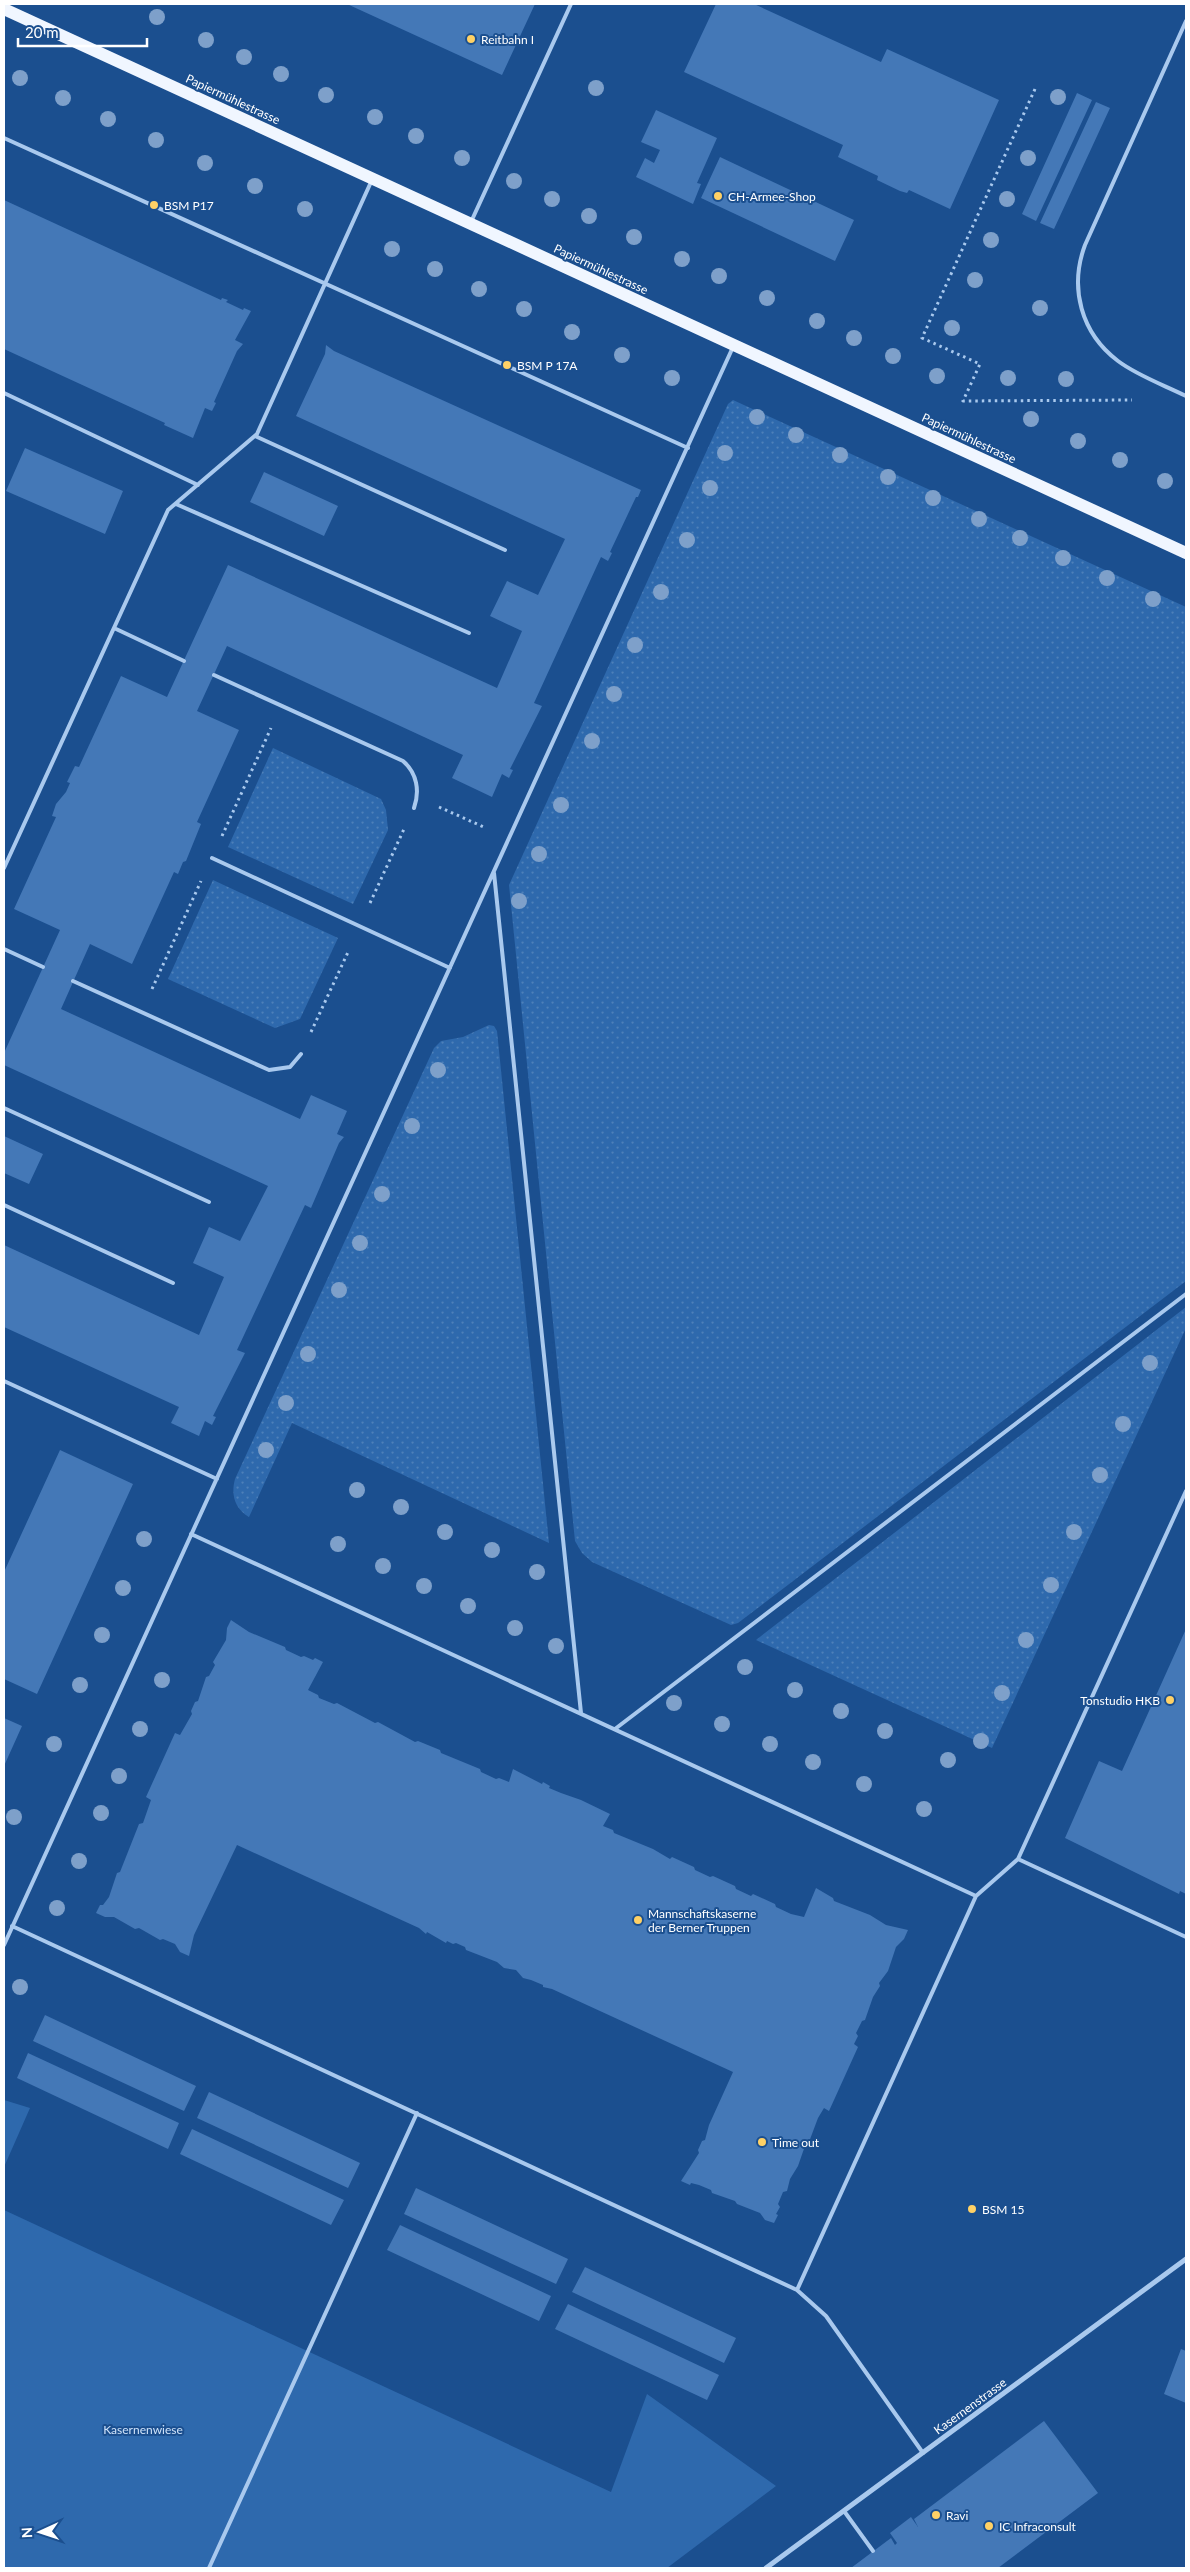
<svg xmlns="http://www.w3.org/2000/svg" width="1190" height="2572" font-family="Lato,sans-serif">
	<style>
		.grass { fill: url(#grass-dots) }
		.park { fill: #2e69ad }
		.building { fill: #4478b7 }
		.lines { fill: none; stroke-linecap: round; stroke-linejoin: round }
		.path { stroke: #a9c9ee; stroke-width: 3; stroke-dasharray: 2.5 4; stroke-linecap: butt }
		.service { stroke: #a9c9ee; stroke-width: 4 }
		.minor { stroke: #a9c9ee; stroke-width: 5 }
		.primary { stroke: #f0f6ff; stroke-width: 12 }
		.tree { fill: #7ea0ca }
		.poi-dot { fill: #ffd166; stroke: #1b4f8f; stroke-width: 2 }
		.labels { text-anchor: middle; dominant-baseline: central; stroke-width: 4; stroke-linejoin: round; paint-order: stroke }
		.poi-label { font-size: 12px; fill: #fff; stroke: #1b4f8f; text-anchor: start }
		.street-label { font-size: 12px; fill: #fff; stroke: #1b4f8f }
		.park-label { font-size: 12px; fill: #cfe3fa; stroke: #1b4f8f }
	</style>
	<defs>
		<pattern id="grass-dots" width="8" height="8" patternUnits="userSpaceOnUse" patternTransform="scale(1.25)"><rect width="8" height="8" fill="#2e69ad"/><path d="M2 2h.1M6 6h.1" fill="none" stroke="#4d80b9" stroke-width="1.8" stroke-linecap="round"/></pattern>
	</defs>
	<rect width="100%" height="100%" fill="#1b4f8f"/>
	<path class="grass" d="M733,400L1186,607V1281L738,1623L731,1625L592,1562L582,1553L575,1541L509,885L728,404Z
		M273,748L381,799L386,810L388,830L353,904L228,847Z
		M213,880L338,938L300,1019L275,1028L168,979Z
		M489,1025L494,1026L497,1031L549,1543L292,1423L249,1517C234,1508 231,1494 235,1479L434,1048L441,1041L463,1037Z
		M1186,1307V1328L992,1748L756,1640Z"/>
	<path class="park" d="M4,2100L30,2108L4,2167Z
		M4,2210L611,2492L647,2394L776,2486L667,2568H4Z"/>
	<path class="building" d="M347,4H535L502,75Z
		M716,4H754L881,62L887,49L999,100L950,209L909,190L907,193L900,191L877,180L878,176L838,157L843,145L684,72Z
		M1077,93L1092,100L1036,221L1022,214Z
		M1096,102L1110,108L1054,229L1040,223Z
		M656,110L717,138L697,183L701,184L693,204L636,177L645,158L654,163L660,150L641,142Z
		M720,157L854,220L835,261L701,198Z
		M4,200L221,300L222,298L228,300L226,302L243,310L244,308L251,311L235,340L243,344L237,351L214,402L216,403L212,411L205,408L193,438L164,425L165,423L4,349Z
		M326,345L334,351L641,490L638,497H636L610,552L612,553L608,561L601,557L534,703L542,706L510,769L513,770L509,778L502,774L492,797L452,778L463,755L227,646L197,711L239,730L197,822L201,824L186,861L183,862L178,874L174,872L132,964L90,944L61,1009L300,1119L311,1095L347,1111L337,1134L344,1137L339,1143L311,1208L305,1205L237,1350L245,1353L213,1416L216,1417L212,1425L205,1421L199,1436L171,1423L179,1407L4,1327V1245L199,1335L224,1277L193,1263L209,1227L240,1241L268,1186L4,1065V1053L60,930L14,909L56,817L52,816L56,804L66,792L70,783L67,782L75,766L79,767L121,676L167,697L228,565L497,688L522,631L490,616L507,581L538,595L565,539L296,416L325,354Z
		M25,448L123,491L105,534L6,491Z
		M264,472L338,506L324,536L250,502Z
		M4,1136L43,1154L29,1184L4,1173Z
		M60,1450L133,1484L37,1694L4,1679V1572Z
		M231,1620L249,1632L285,1647L286,1650L301,1657L304,1656L313,1660L315,1658L323,1662L308,1690L318,1695L319,1698L334,1704L337,1703L375,1723L378,1722L415,1742L418,1741L440,1750L441,1753L480,1769L481,1772L496,1779L499,1778L509,1782L513,1769L542,1784L543,1782L550,1786L549,1788L561,1793L581,1800L610,1814L603,1826L613,1830L614,1833L653,1849L670,1859L672,1857L694,1867L695,1870L710,1877L713,1876L735,1886L736,1889L751,1896L753,1894L775,1904L776,1907L791,1914L804,1917L816,1888L833,1898L834,1901L870,1915L886,1925L908,1930L904,1939L896,1947L888,1971L879,1983L880,1986L873,1997L865,2020L862,2021L856,2033L858,2036L854,2044L858,2047L829,2111L824,2108L818,2118L809,2142L806,2143L798,2166L790,2179L787,2191L783,2192L778,2204L780,2207L776,2214L778,2215L774,2223L765,2220L760,2213L737,2204L735,2201L712,2193L711,2190L699,2185L691,2183L690,2185L681,2181L699,2153L698,2150L702,2141L705,2140L709,2125L733,2072L552,1989L543,1987V1985L531,1980L523,1978L516,1970L504,1968L497,1962L466,1950L465,1947L456,1943L453,1944L447,1941L446,1943L427,1932L426,1934L419,1928L237,1845L194,1935L189,1956L180,1952L175,1944L163,1939L160,1940L139,1928L135,1929L114,1917H105L96,1913L100,1905H103L109,1897L117,1873L120,1872L139,1824L143,1823L151,1800L146,1797L175,1733L180,1735L192,1714L191,1711L195,1702L198,1701L206,1677L209,1676L215,1665L213,1662L226,1640L227,1628Z
		M1186,1629V1894L1180,1891L1179,1894L1065,1838L1099,1761L1122,1771Z
		M4,1718L22,1726L4,1766Z
		M45,2015L196,2086L184,2111L33,2041Z
		M28,2053L179,2123L168,2149L17,2078Z
		M209,2092L360,2163L348,2188L197,2118Z
		M192,2129L344,2200L331,2225L180,2154Z
		M416,2188L568,2259L556,2284L404,2214Z
		M400,2225L551,2296L539,2321L387,2250Z
		M585,2267L736,2338L724,2363L572,2292Z
		M568,2304L719,2375L707,2400L555,2329Z
		M1181,2349L1186,2351V2403L1164,2394Z
		M1044,2421L1098,2493L998,2568H851L891,2538L895,2545L897,2543L890,2533L911,2517L918,2527L914,2519Z"/>
	<g class="lines">
		<path class="path" d="M1035,89L922,338L980,364L963,401L1132,400
			M439,807L486,828
			M222,836L271,728
			M370,903L404,829
			M152,989L201,881
			M311,1032L349,950"/>
		<path class="service" d="M1186,21L1085,245C1069,288 1081,333 1118,361C1138,376 1164,385 1186,396
			M4,138L688,448
			M471,222L571,4
			M4,393L198,485
			M255,436L505,550
			M176,504L469,633
			M114,628L184,661
			M214,675L403,761C417,773 420,791 414,808
			M212,858L450,968
			M4,868L168,510L257,434L371,182
			M494,873L581,1713
			M4,949L43,967
			M73,981L269,1070L290,1067L301,1054
			M4,1108L209,1202
			M4,1205L173,1283
			M4,1381L217,1479
			M191,1534L976,1896
			M615,1729L1186,1294
			M1018,1859L1186,1937
			M12,1926L797,2290L826,2316L923,2453
			M4,1945L733,347
			M797,2290L976,1896L1018,1859L1186,1491
			M844,2511L873,2551
			M209,2568L417,2113"/>
		<path class="minor" d="M766,2568L1186,2259"/>
		<path class="primary" d="M4,9L1186,553"/>
	</g>
	<g class="tree">
		<circle cx="157" cy="17" r="8"/>
		<circle cx="206" cy="40" r="8"/>
		<circle cx="244" cy="57" r="8"/>
		<circle cx="281" cy="74" r="8"/>
		<circle cx="20" cy="78" r="8"/>
		<circle cx="596" cy="88" r="8"/>
		<circle cx="326" cy="95" r="8"/>
		<circle cx="1058" cy="97" r="8"/>
		<circle cx="63" cy="98" r="8"/>
		<circle cx="375" cy="117" r="8"/>
		<circle cx="108" cy="119" r="8"/>
		<circle cx="416" cy="136" r="8"/>
		<circle cx="156" cy="140" r="8"/>
		<circle cx="462" cy="158" r="8"/>
		<circle cx="1028" cy="158" r="8"/>
		<circle cx="205" cy="163" r="8"/>
		<circle cx="514" cy="181" r="8"/>
		<circle cx="255" cy="186" r="8"/>
		<circle cx="552" cy="199" r="8"/>
		<circle cx="1007" cy="199" r="8"/>
		<circle cx="305" cy="209" r="8"/>
		<circle cx="589" cy="216" r="8"/>
		<circle cx="634" cy="237" r="8"/>
		<circle cx="991" cy="240" r="8"/>
		<circle cx="392" cy="249" r="8"/>
		<circle cx="682" cy="259" r="8"/>
		<circle cx="435" cy="269" r="8"/>
		<circle cx="719" cy="276" r="8"/>
		<circle cx="975" cy="280" r="8"/>
		<circle cx="479" cy="289" r="8"/>
		<circle cx="767" cy="298" r="8"/>
		<circle cx="1040" cy="308" r="8"/>
		<circle cx="524" cy="309" r="8"/>
		<circle cx="817" cy="321" r="8"/>
		<circle cx="952" cy="328" r="8"/>
		<circle cx="572" cy="332" r="8"/>
		<circle cx="854" cy="338" r="8"/>
		<circle cx="622" cy="355" r="8"/>
		<circle cx="893" cy="356" r="8"/>
		<circle cx="937" cy="376" r="8"/>
		<circle cx="672" cy="378" r="8"/>
		<circle cx="1008" cy="378" r="8"/>
		<circle cx="1066" cy="379" r="8"/>
		<circle cx="757" cy="417" r="8"/>
		<circle cx="1031" cy="419" r="8"/>
		<circle cx="796" cy="435" r="8"/>
		<circle cx="1078" cy="441" r="8"/>
		<circle cx="725" cy="453" r="8"/>
		<circle cx="840" cy="455" r="8"/>
		<circle cx="1120" cy="460" r="8"/>
		<circle cx="888" cy="477" r="8"/>
		<circle cx="1165" cy="481" r="8"/>
		<circle cx="710" cy="488" r="8"/>
		<circle cx="933" cy="498" r="8"/>
		<circle cx="979" cy="519" r="8"/>
		<circle cx="1020" cy="538" r="8"/>
		<circle cx="687" cy="540" r="8"/>
		<circle cx="1063" cy="558" r="8"/>
		<circle cx="1107" cy="578" r="8"/>
		<circle cx="661" cy="592" r="8"/>
		<circle cx="1153" cy="599" r="8"/>
		<circle cx="635" cy="645" r="8"/>
		<circle cx="614" cy="694" r="8"/>
		<circle cx="592" cy="741" r="8"/>
		<circle cx="561" cy="805" r="8"/>
		<circle cx="539" cy="854" r="8"/>
		<circle cx="519" cy="901" r="8"/>
		<circle cx="438" cy="1070" r="8"/>
		<circle cx="412" cy="1126" r="8"/>
		<circle cx="382" cy="1194" r="8"/>
		<circle cx="360" cy="1243" r="8"/>
		<circle cx="339" cy="1290" r="8"/>
		<circle cx="308" cy="1354" r="8"/>
		<circle cx="1150" cy="1363" r="8"/>
		<circle cx="286" cy="1403" r="8"/>
		<circle cx="1123" cy="1424" r="8"/>
		<circle cx="266" cy="1450" r="8"/>
		<circle cx="1100" cy="1475" r="8"/>
		<circle cx="357" cy="1490" r="8"/>
		<circle cx="401" cy="1507" r="8"/>
		<circle cx="445" cy="1532" r="8"/>
		<circle cx="1074" cy="1532" r="8"/>
		<circle cx="144" cy="1539" r="8"/>
		<circle cx="338" cy="1544" r="8"/>
		<circle cx="492" cy="1550" r="8"/>
		<circle cx="383" cy="1566" r="8"/>
		<circle cx="537" cy="1572" r="8"/>
		<circle cx="1051" cy="1585" r="8"/>
		<circle cx="424" cy="1586" r="8"/>
		<circle cx="123" cy="1588" r="8"/>
		<circle cx="468" cy="1606" r="8"/>
		<circle cx="515" cy="1628" r="8"/>
		<circle cx="102" cy="1635" r="8"/>
		<circle cx="1026" cy="1640" r="8"/>
		<circle cx="556" cy="1646" r="8"/>
		<circle cx="745" cy="1667" r="8"/>
		<circle cx="162" cy="1680" r="8"/>
		<circle cx="80" cy="1685" r="8"/>
		<circle cx="795" cy="1690" r="8"/>
		<circle cx="1002" cy="1693" r="8"/>
		<circle cx="674" cy="1703" r="8"/>
		<circle cx="841" cy="1711" r="8"/>
		<circle cx="722" cy="1724" r="8"/>
		<circle cx="140" cy="1729" r="8"/>
		<circle cx="885" cy="1731" r="8"/>
		<circle cx="981" cy="1741" r="8"/>
		<circle cx="54" cy="1744" r="8"/>
		<circle cx="770" cy="1744" r="8"/>
		<circle cx="948" cy="1760" r="8"/>
		<circle cx="813" cy="1762" r="8"/>
		<circle cx="119" cy="1776" r="8"/>
		<circle cx="864" cy="1784" r="8"/>
		<circle cx="924" cy="1809" r="8"/>
		<circle cx="101" cy="1813" r="8"/>
		<circle cx="14" cy="1817" r="8"/>
		<circle cx="79" cy="1861" r="8"/>
		<circle cx="57" cy="1908" r="8"/>
		<circle cx="20" cy="1987" r="8"/>
	</g>
	<g class="poi-dot">
		<circle cx="471" cy="39" r="5"/>
		<circle cx="718" cy="196" r="5"/>
		<circle cx="154" cy="205" r="5"/>
		<circle cx="507" cy="365" r="5"/>
		<circle cx="1170" cy="1700" r="5"/>
		<circle cx="638" cy="1920" r="5"/>
		<circle cx="762" cy="2142" r="5"/>
		<circle cx="972" cy="2209" r="5"/>
		<circle cx="936" cy="2515" r="5"/>
		<circle cx="989" cy="2526" r="5"/>
	</g>
	<g class="labels">
		<g class="poi-label">
			<text x="481" y="39">Reitbahn I</text>
			<text x="728" y="196">CH-Armee-Shop</text>
			<text x="164" y="205">BSM P17</text>
			<text x="517" y="365">BSM P 17A</text>
			<text x="1160" y="1700" text-anchor="end">Tonstudio HKB</text>
			<text x="648" y="1913">Mannschaftskaserne<tspan x="648" dy="14">der Berner Truppen</tspan></text>
			<text x="772" y="2142">Time out</text>
			<text x="982" y="2209">BSM 15</text>
			<text x="946" y="2515">Ravi</text>
			<text x="999" y="2526">IC Infraconsult</text>
		</g>
		<g class="street-label">
			<text transform="translate(233 99) rotate(25)">Papiermühlestrasse</text>
			<text transform="translate(601 269) rotate(25)">Papiermühlestrasse</text>
			<text transform="translate(969 438) rotate(25)">Papiermühlestrasse</text>
			<text transform="translate(970 2406) rotate(-36)">Kasernenstrasse</text>
		</g>
		<g class="park-label">
			<text x="143" y="2429">Kasernenwiese</text>
		</g>
	</g>
	<rect width="1190" height="2572" fill="none" stroke="#ffffff" stroke-width="10"/>
	<g transform="translate(40 2532) rotate(267)" stroke="#1b4f8f" stroke-width="4" paint-order="stroke">
	<path d="M0-4L9 19L0 12L-9 19Z" fill="#ffffff"/>
	<text y="-8" font-size="14" font-weight="bold" text-anchor="middle" fill="#ffffff">N</text>
	</g>
	<path d="M18 38v8h129v-8" fill="none" stroke="#ffffff" stroke-width="2.5"/>
	<text x="25" y="38" font-size="15" fill="#ffffff" stroke="#1b4f8f" stroke-width="4" paint-order="stroke">20 m</text>
</svg>
